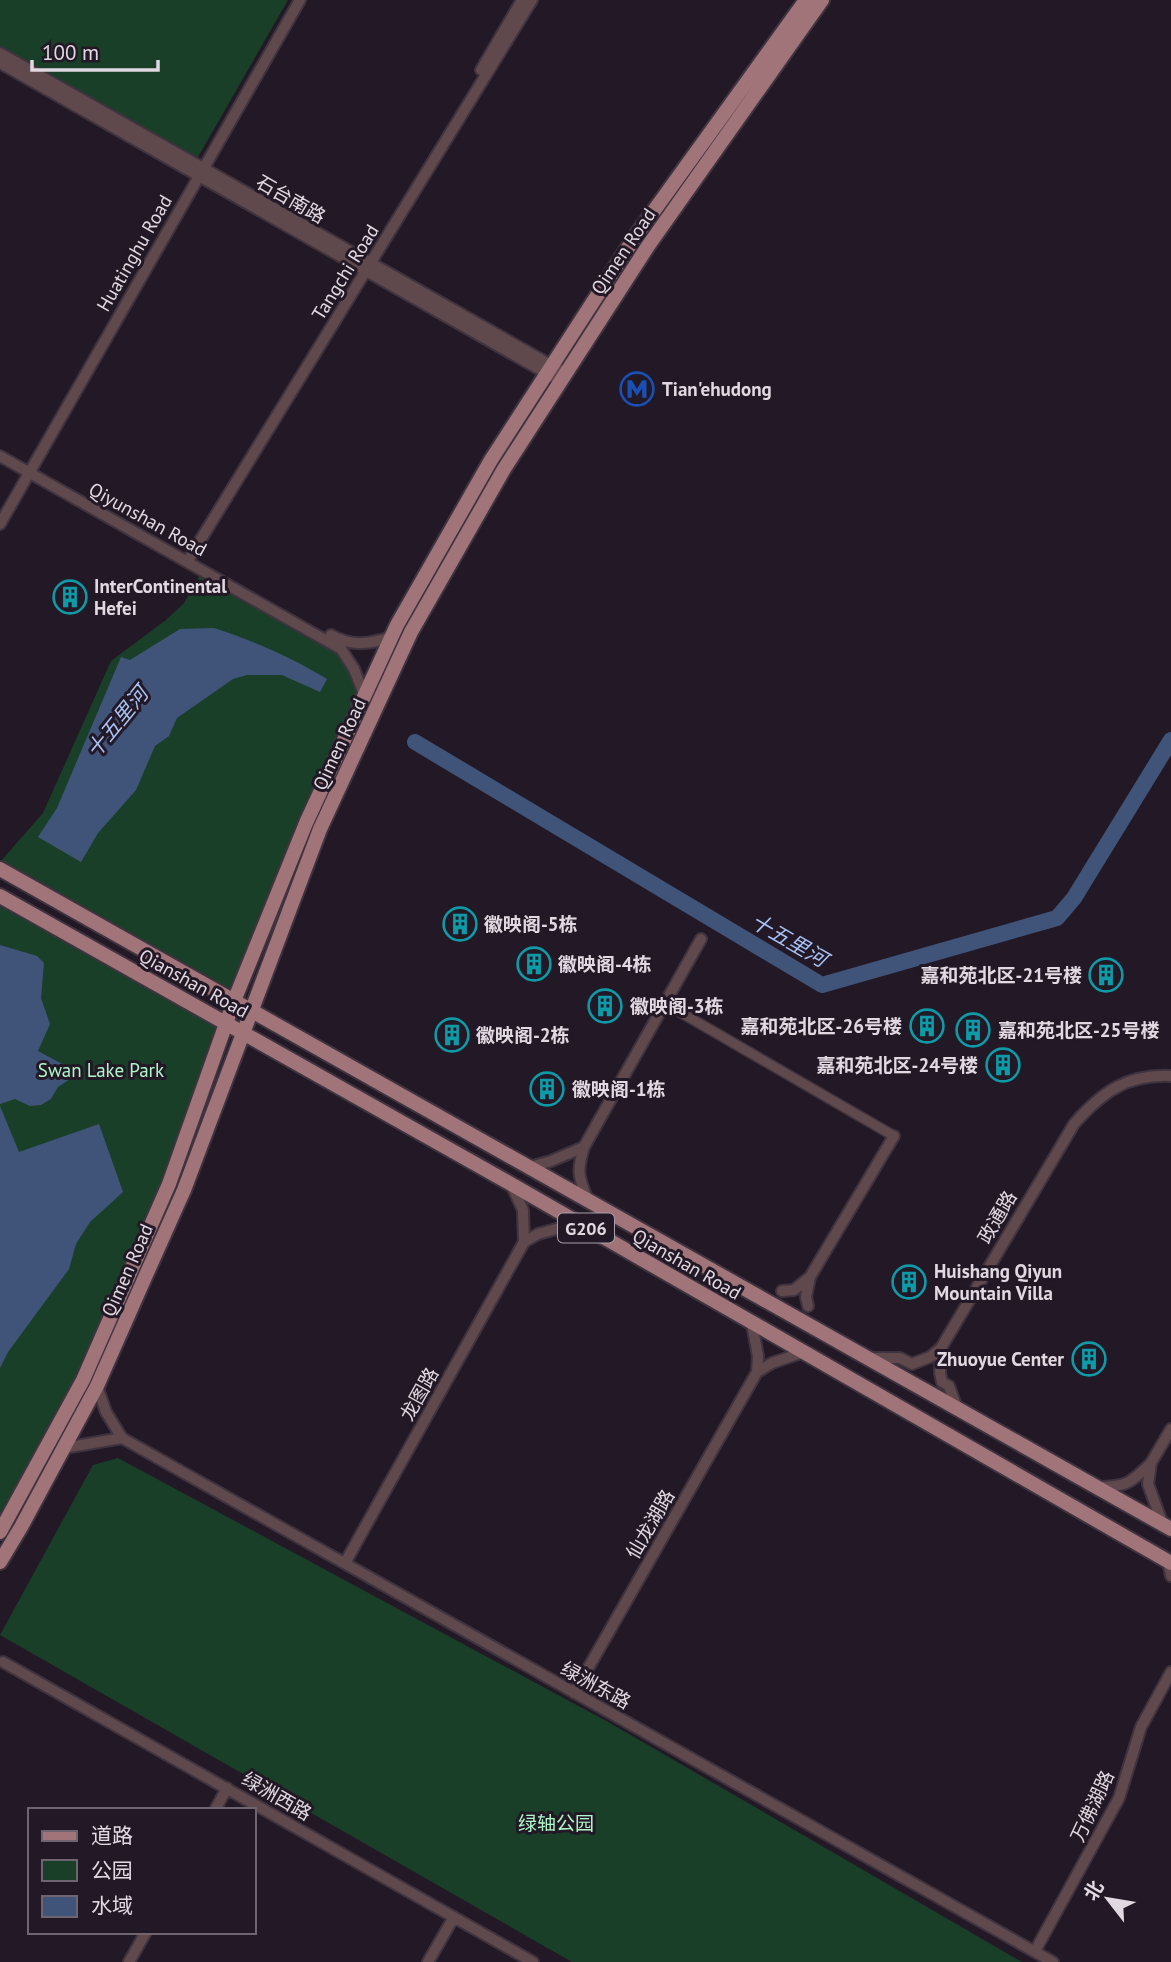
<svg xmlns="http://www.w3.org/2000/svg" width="1171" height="1962" font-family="'PT Sans','Noto Sans SC',sans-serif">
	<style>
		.green { fill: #1a3f29 }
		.water { fill: #40547a }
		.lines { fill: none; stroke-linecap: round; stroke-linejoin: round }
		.river { stroke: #40547a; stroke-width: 16 }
		.minor-casing { stroke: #3e333f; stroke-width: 12 }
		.tertiary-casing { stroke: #3e333f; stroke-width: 14 }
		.primary-casing { stroke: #3e333f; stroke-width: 18 }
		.minor { stroke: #5f494c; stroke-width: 9 }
		.tertiary { stroke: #5f494c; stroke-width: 10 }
		.primary { stroke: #a1747a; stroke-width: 14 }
		.labels { text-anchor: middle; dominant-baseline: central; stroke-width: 6; stroke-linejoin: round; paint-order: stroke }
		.shield { fill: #231825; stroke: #a89fa9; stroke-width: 2 }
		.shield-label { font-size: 18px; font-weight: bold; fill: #e1d9e2 }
		.street-label { font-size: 19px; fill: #e1d9e2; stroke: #231825 }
		.poi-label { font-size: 19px; font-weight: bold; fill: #e1d9e2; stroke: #231825; text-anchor: start }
		.park-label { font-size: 19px; fill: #adf7c8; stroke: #231825 }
		.water-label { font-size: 21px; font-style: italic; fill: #a7c2f5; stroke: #231825 }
	</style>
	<rect width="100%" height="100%" fill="#231825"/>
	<path class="green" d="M0,0H288L194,164L0,54Z
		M203,570L341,649L365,697L234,1001L0,869V862L43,813L111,661L166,620L184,603Z
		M0,896L226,1023L132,1269L0,1532Z
		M118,1458L610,1723L1022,1962H572L0,1635L93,1465Z"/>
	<path class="water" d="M214,628C254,641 291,657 327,679L320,692L282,675H247L233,679L177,718L169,736L155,746L136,790L98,833L81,862L38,837L57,808L121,657L130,660L180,629Z
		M0,945L37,956L44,963L41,998L50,1024L38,1051L79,1073L58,1087L51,1099L41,1105L30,1106L15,1099L0,1104Z
		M0,1106L19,1152L99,1124L123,1192L90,1222L76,1244L69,1269L8,1352L0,1368Z"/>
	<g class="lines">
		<path class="river" d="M415,742L822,985L1057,918L1074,898L1171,740"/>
		<defs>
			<path id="minor" d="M666,1004L894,1136"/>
			<path id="tertiary" d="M0,53L565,373
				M0,63L560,381
				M481,70L522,0
				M0,456L341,649L354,669L365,697
				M0,524L300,0
				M187,562L532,0
				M331,635C352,647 369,644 392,637
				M584,1147L701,939
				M530,1167L551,1161L584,1147C577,1170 578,1176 587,1198
				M511,1184L523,1210L524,1242L538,1234L578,1223
				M810,1277L894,1136
				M782,1291L794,1290L810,1277L806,1297L808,1306
				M752,1324L758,1356L757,1372L772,1363L804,1352
				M941,1348L1074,1124C1102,1092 1127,1074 1171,1076
				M869,1358H900L912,1364L930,1357L941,1348L940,1373L942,1382L949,1386L958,1411
				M122,1438L1053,1962
				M64,1448L122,1438L106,1412L97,1386
				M1151,1463L1171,1429
				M1098,1487C1126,1487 1131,1483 1151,1463L1148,1484L1163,1525
				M1168,1561L1171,1576
				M345,1563L524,1242
				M3,1662L533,1962
				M574,1693L757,1372
				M215,1810L227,1788
				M1035,1951L1119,1798L1141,1727L1171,1672
				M129,1962L146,1932
				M428,1962L454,1917"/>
			<path id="primary" d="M0,869L1171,1529
				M0,896L511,1184L1171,1563
				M0,1532L83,1380L169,1184L234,1001L306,823L397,625L491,460L635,237L806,0
				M0,1562L21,1527L97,1386L146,1275L184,1190L320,829L411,632L504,469L648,246L822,0"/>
		</defs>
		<use href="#minor" class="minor-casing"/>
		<use href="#tertiary" class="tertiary-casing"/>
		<use href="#primary" class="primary-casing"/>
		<use href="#minor" class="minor"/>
		<use href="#tertiary" class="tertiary"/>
		<use href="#primary" class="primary"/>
	</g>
	<defs>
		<symbol id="metro-ring" viewBox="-11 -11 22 22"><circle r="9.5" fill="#231825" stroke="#1a4fb4" stroke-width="1.5"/><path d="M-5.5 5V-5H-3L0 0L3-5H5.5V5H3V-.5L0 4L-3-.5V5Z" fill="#1a4fb4"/></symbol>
		<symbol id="building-ring" viewBox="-11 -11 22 22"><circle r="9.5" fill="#231825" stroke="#0f9aa8" stroke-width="1.5"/><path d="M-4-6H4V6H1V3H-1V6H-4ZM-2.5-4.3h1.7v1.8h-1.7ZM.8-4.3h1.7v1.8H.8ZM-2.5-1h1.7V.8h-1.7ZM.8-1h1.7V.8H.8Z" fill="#0f9aa8"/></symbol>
	</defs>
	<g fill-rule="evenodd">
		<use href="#metro-ring" x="618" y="370" width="38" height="38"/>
		<use href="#building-ring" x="51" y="578" width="38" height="38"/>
		<use href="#building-ring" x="441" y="905" width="38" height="38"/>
		<use href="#building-ring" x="515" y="945" width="38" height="38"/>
		<use href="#building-ring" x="1087" y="956" width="38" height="38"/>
		<use href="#building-ring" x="586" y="987" width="38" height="38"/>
		<use href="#building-ring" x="908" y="1007" width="38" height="38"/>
		<use href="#building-ring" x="954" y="1011" width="38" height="38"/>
		<use href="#building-ring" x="433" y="1016" width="38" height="38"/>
		<use href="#building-ring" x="984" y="1046" width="38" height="38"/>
		<use href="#building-ring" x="528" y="1070" width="38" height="38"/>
		<use href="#building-ring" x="890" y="1263" width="38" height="38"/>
		<use href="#building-ring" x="1070" y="1340" width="38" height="38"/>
	</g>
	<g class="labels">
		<rect class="shield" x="558" y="1213.5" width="56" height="29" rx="5"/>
		<g class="shield-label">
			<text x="586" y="1228">G206</text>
		</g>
		<g class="street-label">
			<text transform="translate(291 199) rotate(30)">石台南路</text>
			<text transform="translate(623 251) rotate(-56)">Qimen Road</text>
			<text transform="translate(134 253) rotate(-60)">Huatinghu Road</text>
			<text transform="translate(345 272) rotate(-58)">Tangchi Road</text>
			<text transform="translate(148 519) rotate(29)">Qiyunshan Road</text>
			<text transform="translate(339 744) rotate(-65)">Qimen Road</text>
			<text transform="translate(194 983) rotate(29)">Qianshan Road</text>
			<text transform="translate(997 1217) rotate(-60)">政通路</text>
			<text transform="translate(687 1264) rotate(30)">Qianshan Road</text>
			<text transform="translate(127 1270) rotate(-66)">Qimen Road</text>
			<text transform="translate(419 1394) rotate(-61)">龙图路</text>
			<text transform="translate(650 1524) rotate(-60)">仙龙湖路</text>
			<text transform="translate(596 1685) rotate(29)">绿洲东路</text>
			<text transform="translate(277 1796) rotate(30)">绿洲西路</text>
			<text transform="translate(1092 1806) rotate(-65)">万佛湖路</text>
		</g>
		<g class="poi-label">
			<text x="662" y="389">Tian'ehudong</text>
			<text x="94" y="586">InterContinental<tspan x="94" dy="22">Hefei</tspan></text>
			<text x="484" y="924">徽映阁-5栋</text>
			<text x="558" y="964">徽映阁-4栋</text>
			<text x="1082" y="975" text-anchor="end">嘉和苑北区-21号楼</text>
			<text x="630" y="1006">徽映阁-3栋</text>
			<text x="902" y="1026" text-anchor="end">嘉和苑北区-26号楼</text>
			<text x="998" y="1030">嘉和苑北区-25号楼</text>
			<text x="476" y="1035">徽映阁-2栋</text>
			<text x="978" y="1065" text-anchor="end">嘉和苑北区-24号楼</text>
			<text x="572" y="1089">徽映阁-1栋</text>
			<text x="934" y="1271">Huishang Qiyun<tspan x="934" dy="22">Mountain Villa</tspan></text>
			<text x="1064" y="1359" text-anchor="end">Zhuoyue Center</text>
		</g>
		<g class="park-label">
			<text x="101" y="1070">Swan Lake Park</text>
			<text x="556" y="1823">绿轴公园</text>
		</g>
		<g class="water-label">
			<text transform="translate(117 722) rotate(-51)">十五里河</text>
			<text transform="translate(789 940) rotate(30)">十五里河</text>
		</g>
	</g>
	<rect x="28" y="1808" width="228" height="126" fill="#231825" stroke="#6f6571" stroke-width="2"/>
	<rect x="42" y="1831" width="35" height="10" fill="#a1747a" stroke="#6f6571" stroke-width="2"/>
	<text x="91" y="1843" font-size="21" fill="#e1d9e2">道路</text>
	<rect x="42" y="1860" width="35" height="21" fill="#1a3f29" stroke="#6f6571" stroke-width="2"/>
	<text x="91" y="1878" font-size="21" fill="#e1d9e2">公园</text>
	<rect x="42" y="1896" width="35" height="21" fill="#40547a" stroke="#6f6571" stroke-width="2"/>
	<text x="91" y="1913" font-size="21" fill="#e1d9e2">水域</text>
	<g transform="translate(1108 1899) rotate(301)" stroke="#231825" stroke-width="5" paint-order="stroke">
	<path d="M0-5L12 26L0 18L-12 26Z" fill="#e1d9e2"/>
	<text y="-10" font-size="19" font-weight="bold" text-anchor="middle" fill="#e1d9e2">北</text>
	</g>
	<path d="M32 60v10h126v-10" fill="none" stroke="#e1d9e2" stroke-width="3.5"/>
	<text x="42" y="60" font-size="21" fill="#e1d9e2" stroke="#231825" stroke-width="5" paint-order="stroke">100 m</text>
</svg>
